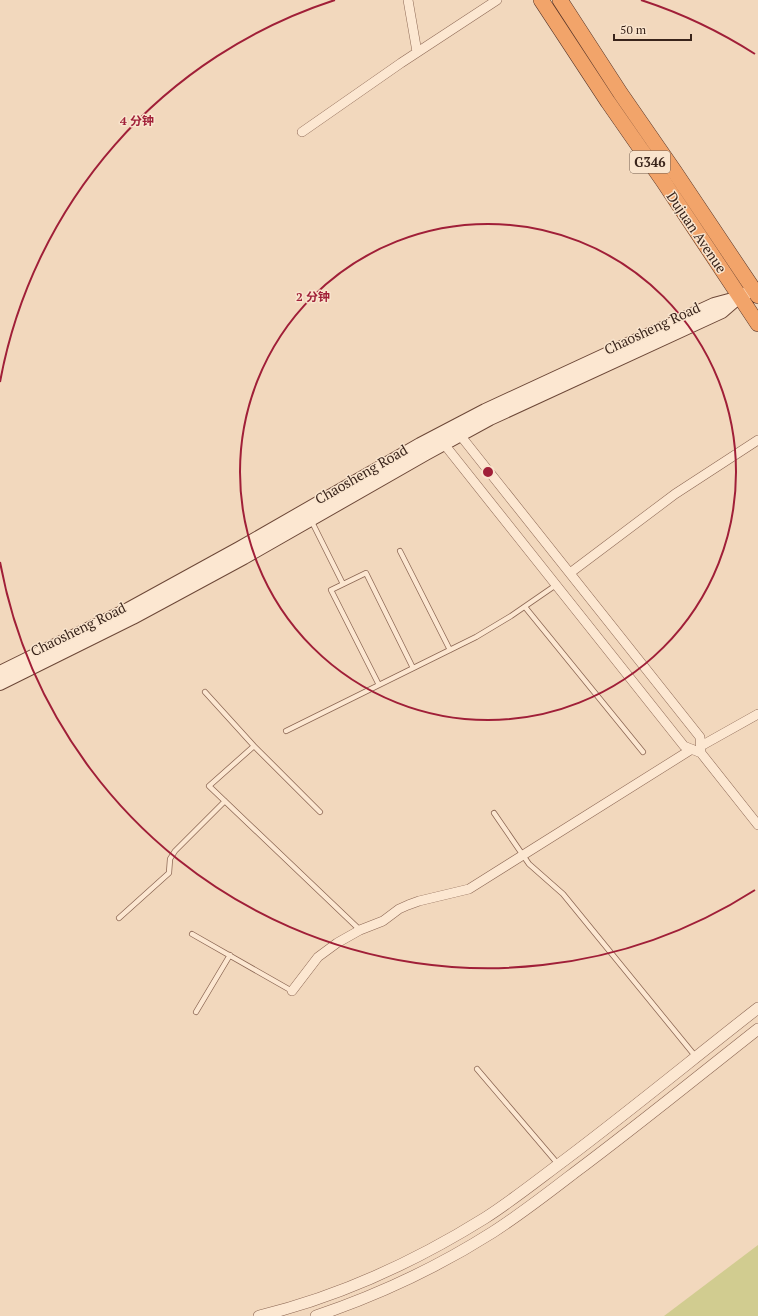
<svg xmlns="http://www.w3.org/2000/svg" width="758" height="1316" font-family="'PT Serif','Noto Sans SC',serif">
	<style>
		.green { fill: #d1cc90 }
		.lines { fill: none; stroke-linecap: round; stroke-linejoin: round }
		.service-casing { stroke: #8c6754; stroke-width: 6 }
		.minor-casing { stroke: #8c6754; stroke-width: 10 }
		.tertiary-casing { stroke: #8c6754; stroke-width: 12 }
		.secondary-casing { stroke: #6d4838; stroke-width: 14 }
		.trunk-casing { stroke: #593629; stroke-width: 16 }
		.service { stroke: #fce7d1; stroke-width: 4.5 }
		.minor { stroke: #fce7d1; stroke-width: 9 }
		.tertiary { stroke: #fce7d1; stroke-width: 11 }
		.secondary { stroke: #fce7d1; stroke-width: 12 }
		.trunk { stroke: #f2a46a; stroke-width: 15 }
		.ring { fill: none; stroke: #a01f38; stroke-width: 2 }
		.labels { text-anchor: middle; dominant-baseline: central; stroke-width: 3; stroke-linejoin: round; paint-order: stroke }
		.shield { fill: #f9e4cd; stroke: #735e50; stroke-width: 1 }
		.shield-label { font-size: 13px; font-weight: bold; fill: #39241b }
		.street-label { font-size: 14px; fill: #39241b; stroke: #f9e4cd }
		.centre { fill: #a01f38; stroke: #f9e4cd; stroke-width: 2 }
		.ring-label { font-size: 12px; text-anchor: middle; font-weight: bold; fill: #a01f38; stroke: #f9e4cd; stroke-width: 3; stroke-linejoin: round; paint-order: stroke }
	</style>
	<rect width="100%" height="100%" fill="#f2d8bd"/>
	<path class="green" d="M758,1245V1316H664Z"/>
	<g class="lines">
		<defs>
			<path id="service" d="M311,520L343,584
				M400,551L450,650
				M525,607L643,752
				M379,685L331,590L366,573L413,668
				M205,692L254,746L320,812
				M286,731L476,637L511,616L556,585
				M254,746L209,786L360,930
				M494,813L529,864L563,894L696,1057
				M119,918L169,873L170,859L175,851L225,801
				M192,934L292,991
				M196,1012L230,955
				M477,1069L558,1164"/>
			<path id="minor" d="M408,0L417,52
				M302,132L401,63L497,0
				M460,435L700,737L701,753
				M444,444L684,746L701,753L758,825
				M570,573L675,494L758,440
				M701,746L758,714
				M292,991L318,957L337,943L360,930L383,921L399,909L408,905L419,901L469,889L692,749"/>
			<path id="tertiary" d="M259,1316C338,1297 416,1261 485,1218C513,1200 539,1179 566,1159C631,1110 694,1058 758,1008
				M316,1316C378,1295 438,1267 493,1232C521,1214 548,1193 574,1173C637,1126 697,1077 758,1029"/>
			<path id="secondary" d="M0,672L128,609L239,548L420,444L485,410L714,304L740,297L747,293
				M0,684L133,618L244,558L426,454L490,419L722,312L737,299"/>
			<path id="trunk" d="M541,0L608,102L663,181L758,324
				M560,0L621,94L675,172L758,296"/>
		</defs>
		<use href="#service" class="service-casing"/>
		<use href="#minor" class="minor-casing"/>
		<use href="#tertiary" class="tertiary-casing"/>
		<use href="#secondary" class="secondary-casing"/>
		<use href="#trunk" class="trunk-casing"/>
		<use href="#service" class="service"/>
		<use href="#minor" class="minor"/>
		<use href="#tertiary" class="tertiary"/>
		<use href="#secondary" class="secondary"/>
		<use href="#trunk" class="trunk"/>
	</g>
	<g class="ring">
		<circle cx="488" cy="472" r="248"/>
		<path d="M755 890A496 496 0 0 1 0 562M0 382A496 496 0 0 1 335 0M641 0A496 496 0 0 1 755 54"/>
	</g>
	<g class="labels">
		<rect class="shield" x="630" y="151" width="40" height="22" rx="3"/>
		<g class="shield-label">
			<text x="650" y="162">G346</text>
		</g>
		<g class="street-label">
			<text transform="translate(697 232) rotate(56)">Dujuan Avenue</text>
			<text transform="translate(652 328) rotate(-25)">Chaosheng Road</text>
			<text transform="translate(361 474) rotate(-30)">Chaosheng Road</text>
			<text transform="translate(78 629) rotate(-26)">Chaosheng Road</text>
		</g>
	</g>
	<circle cx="488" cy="472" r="6" class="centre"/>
	<g class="ring-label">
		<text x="137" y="125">4 分钟</text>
		<text x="313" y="301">2 分钟</text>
	</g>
	<path d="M614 34v6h77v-6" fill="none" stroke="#39241b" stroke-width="2"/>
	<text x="620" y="34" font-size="12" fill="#39241b" stroke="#f9e4cd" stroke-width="3" paint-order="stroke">50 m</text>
</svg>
